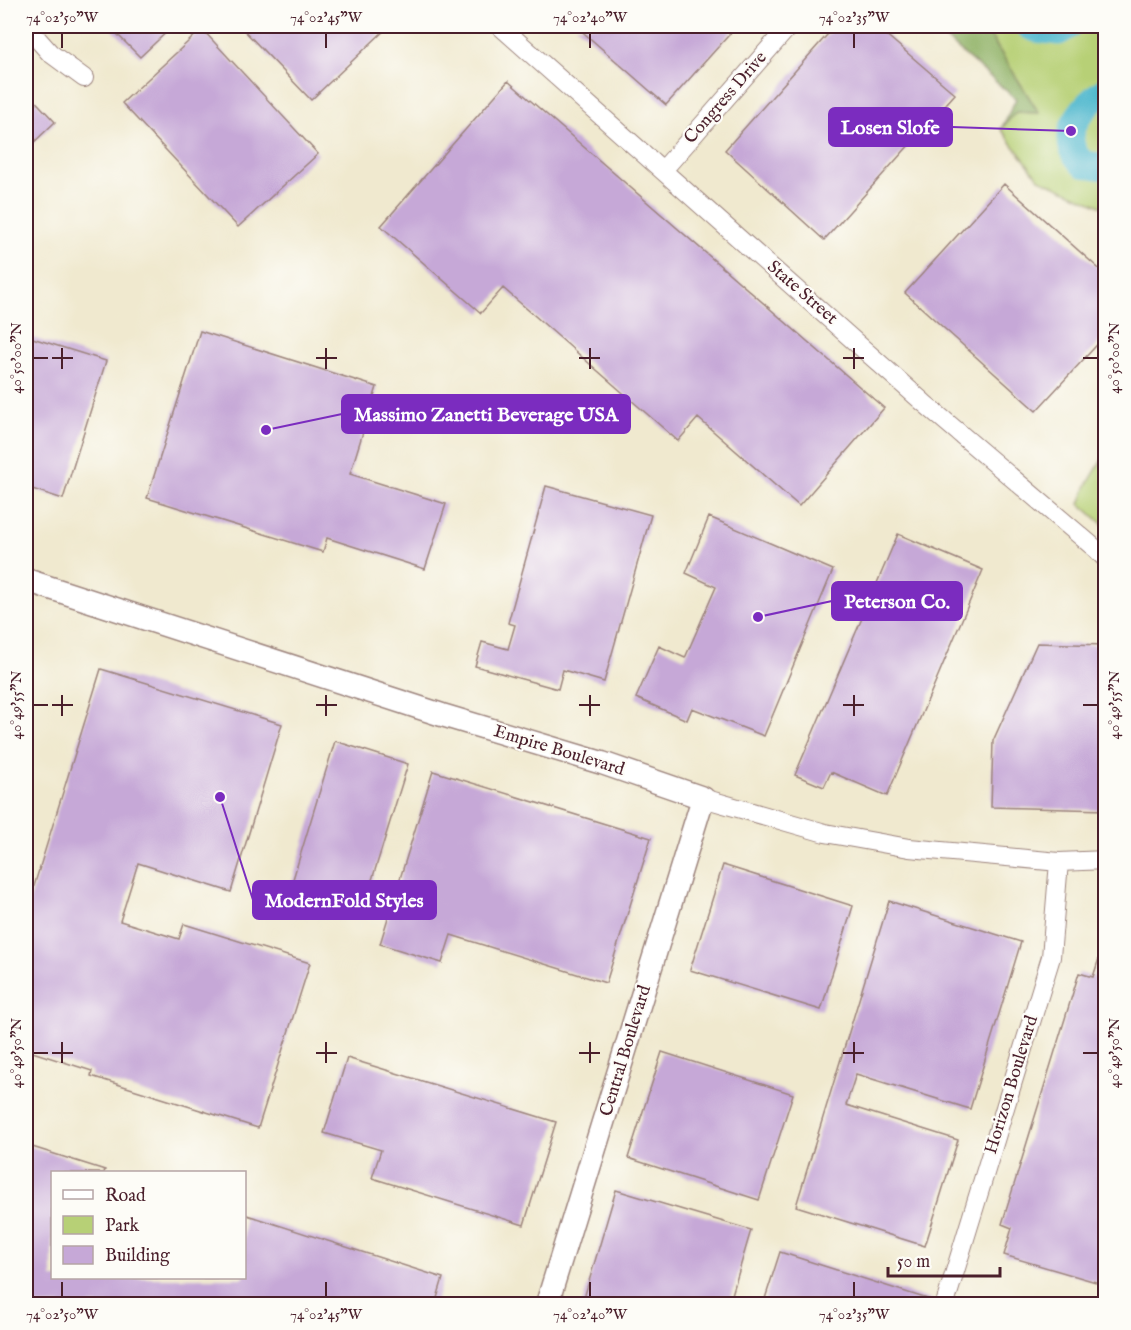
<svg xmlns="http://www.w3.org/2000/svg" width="1131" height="1330" font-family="'IM FELL English',serif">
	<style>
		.green { fill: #b7d076; stroke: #807850; stroke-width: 1.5 }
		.forest { fill: #91b267; stroke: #6e6849; stroke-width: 1.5 }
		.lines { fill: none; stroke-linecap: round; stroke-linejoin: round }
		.river { stroke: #50b8ce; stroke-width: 27 }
		.building { fill: #c6a8d7 }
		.minor-casing { stroke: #9d847d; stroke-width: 20 }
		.tertiary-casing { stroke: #9d847d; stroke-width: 25 }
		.minor { stroke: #fff; stroke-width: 18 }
		.tertiary { stroke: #fff; stroke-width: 22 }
		.ticks { fill: none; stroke: #4a1f2b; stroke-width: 2 }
		.labels { text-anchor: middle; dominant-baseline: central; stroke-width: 4.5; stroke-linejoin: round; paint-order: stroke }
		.street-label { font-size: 18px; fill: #4a1f2b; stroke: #fdfcf7 }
		.leader { fill: none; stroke: #7b2cbf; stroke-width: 2 }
		.callout-dot { fill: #7b2cbf; stroke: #fdfcf7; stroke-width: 2 }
		.callout { fill: #7b2cbf; stroke: #7b2cbf; stroke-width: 2 }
		.callout-label { font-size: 20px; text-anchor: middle; font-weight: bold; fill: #fff }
		.neatline { fill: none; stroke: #4a1f2b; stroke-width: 2 }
		.ticks-label { font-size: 15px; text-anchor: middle; fill: #4a1f2b }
	</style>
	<rect width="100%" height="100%" fill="#fdfcf7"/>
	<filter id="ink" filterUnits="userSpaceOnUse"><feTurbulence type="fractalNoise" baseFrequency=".0167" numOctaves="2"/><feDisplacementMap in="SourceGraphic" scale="12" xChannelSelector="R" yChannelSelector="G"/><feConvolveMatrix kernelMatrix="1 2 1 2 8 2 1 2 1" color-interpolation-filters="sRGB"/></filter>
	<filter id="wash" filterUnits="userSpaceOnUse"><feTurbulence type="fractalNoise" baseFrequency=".008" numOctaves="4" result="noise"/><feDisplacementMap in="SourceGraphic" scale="24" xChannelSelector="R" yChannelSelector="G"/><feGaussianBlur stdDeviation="1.35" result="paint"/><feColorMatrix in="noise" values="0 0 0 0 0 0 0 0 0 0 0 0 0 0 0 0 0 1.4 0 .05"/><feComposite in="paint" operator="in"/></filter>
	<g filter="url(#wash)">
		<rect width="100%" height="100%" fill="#f0e9cf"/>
		<path class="green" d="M984,26H1105V208L1039,179L1001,129L1016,112L1038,113Z
			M1105,455V526L1080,504L1087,485Z"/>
		<path class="forest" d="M931,26H984L1039,113L1016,112L1001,129L1016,99Z"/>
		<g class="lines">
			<path class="river" d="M1029,26L1036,29L1059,32L1069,26
				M1106,90C1087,102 1062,128 1074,152C1076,156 1080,160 1083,164L1106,167"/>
		</g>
		<g id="blocks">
			<path class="building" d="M109,26H173L140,57Z
				M240,26H389L311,100Z
				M576,26H737L666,105Z
				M835,26H876L955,94L824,240L725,150Z
				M202,29L318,154L238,227L122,103Z
				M508,81L884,408L799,506L698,418L678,441L503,288L481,313L381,226Z
				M26,91L55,122L26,150Z
				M1004,184L1106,275V335L1036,411L905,293Z
				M200,331L377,387L350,474L446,504L425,569L327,538L323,552L147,498Z
				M26,336L106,361L63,499L26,487Z
				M546,486L651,515L604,682L563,670L558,689L475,666L482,642L508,649L515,625L508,623Z
				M709,517L833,570L764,736L692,708L687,720L636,698L659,646L685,658L716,587L686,573Z
				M898,534L983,570L887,796L831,772L824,787L795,775Z
				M1037,643L1105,645L1106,810L991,807L993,741Z
				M101,669L282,724L231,892L138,863L120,921L179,939L184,924L310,963L258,1128L91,1076L92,1071L26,1050V912Z
				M335,741L408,764L362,912L290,889Z
				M433,771L651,838L606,983L451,935L442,963L380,944Z
				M723,865L853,906L821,1010L690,970Z
				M889,901L1021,942L970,1109L856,1074L846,1105L958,1140L925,1246L796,1206Z
				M1103,946H1106V1285L1004,1255L1012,1228L1002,1224L1079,973L1093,977Z
				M662,1052L793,1094L759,1200L628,1158Z
				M347,1058L556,1122L524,1225L372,1178L381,1150L324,1133Z
				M26,1145L105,1170L104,1173H52V1278H244V1214L443,1278L435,1305H26Z
				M616,1190L751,1230L729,1305H582Z
				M780,1252L934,1301V1305H763Z"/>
		</g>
	</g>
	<g filter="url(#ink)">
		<use href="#blocks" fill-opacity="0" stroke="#9d847d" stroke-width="1.5"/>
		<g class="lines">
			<defs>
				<path id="minor" d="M26,26L50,53L84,78
					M500,26L924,403L1097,550L1106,559
					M663,170L789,26
					M703,798L825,833L909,848L1059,862L1106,860
					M945,1304L1051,957L1059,862"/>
				<path id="tertiary" d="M26,580L442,715L602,763L703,798L547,1304"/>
			</defs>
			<use href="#minor" class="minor-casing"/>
			<use href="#tertiary" class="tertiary-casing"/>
			<use href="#minor" class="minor"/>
			<use href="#tertiary" class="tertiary"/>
		</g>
	</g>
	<path class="ticks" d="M62,33V48M326,33V48M590,33V48M854,33V48M62,348V369M326,348V369M590,348V369M854,348V369M33,358H48M52,358H73M316,358H337M579,358H600M843,358H864M1083,358H1098M62,695V716M326,695V716M590,695V716M854,695V716M33,705H48M52,705H73M316,705H337M579,705H600M843,705H864M1083,705H1098M62,1042V1063M326,1042V1063M590,1042V1063M854,1042V1063M33,1053H48M52,1053H73M316,1053H337M579,1053H600M843,1053H864M1083,1053H1098M62,1282V1297M326,1282V1297M590,1282V1297M854,1282V1297"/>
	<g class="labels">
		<g class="street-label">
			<text transform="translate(726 98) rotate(-49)">Congress Drive</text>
			<text transform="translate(802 293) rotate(41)">State Street</text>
			<text transform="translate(559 751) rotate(17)">Empire Boulevard</text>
			<text transform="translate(626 1051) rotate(-73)">Central Boulevard</text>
			<text transform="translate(1012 1085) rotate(-73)">Horizon Boulevard</text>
		</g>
	</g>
	<path class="leader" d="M1071 131L952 127M266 430L342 414M758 617L832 601M220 797L253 900"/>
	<g class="callout-dot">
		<circle cx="1071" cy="131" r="6"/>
		<circle cx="266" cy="430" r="6"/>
		<circle cx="758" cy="617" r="6"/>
		<circle cx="220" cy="797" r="6"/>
	</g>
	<g class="callout">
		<rect x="829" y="108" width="123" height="38" rx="6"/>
		<rect x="342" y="395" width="288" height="38" rx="6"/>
		<rect x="832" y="582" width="130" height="38" rx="6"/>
		<rect x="253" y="881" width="183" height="38" rx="6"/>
	</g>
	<g class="callout-label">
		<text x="890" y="134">Losen Slofe</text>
		<text x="486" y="421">Massimo Zanetti Beverage USA</text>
		<text x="897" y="608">Peterson Co.</text>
		<text x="344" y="907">ModernFold Styles</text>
	</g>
	<rect width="1131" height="1330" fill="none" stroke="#fdfcf7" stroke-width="66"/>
	<rect x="51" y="1171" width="195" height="108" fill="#fdfcf7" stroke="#b5a4a5" stroke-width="1.5"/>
	<rect x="63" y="1190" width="30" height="9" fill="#ffffff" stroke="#b5a4a5" stroke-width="1.5"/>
	<text x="105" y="1201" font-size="18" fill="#4a1f2b">Road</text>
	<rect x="63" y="1216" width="30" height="18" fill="#b7d076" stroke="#b5a4a5" stroke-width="1.5"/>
	<text x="105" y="1231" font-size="18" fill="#4a1f2b">Park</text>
	<rect x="63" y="1246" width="30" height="18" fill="#c6a8d7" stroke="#b5a4a5" stroke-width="1.5"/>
	<text x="105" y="1261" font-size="18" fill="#4a1f2b">Building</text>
	<path d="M888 1267v9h112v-9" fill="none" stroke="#4a1f2b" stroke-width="3"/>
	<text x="897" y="1267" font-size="18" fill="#4a1f2b" stroke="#fdfcf7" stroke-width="4.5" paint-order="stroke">50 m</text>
	<rect x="33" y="33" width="1065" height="1264" class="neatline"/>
	<g class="ticks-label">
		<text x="62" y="22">74°02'50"W</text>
		<text x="326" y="22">74°02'45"W</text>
		<text x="590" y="22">74°02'40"W</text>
		<text x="854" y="22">74°02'35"W</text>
		<text transform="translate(16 358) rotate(-90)" y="5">40°50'00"N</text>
		<text transform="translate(1114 358) rotate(-90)" y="5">40°50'00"N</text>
		<text transform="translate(16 705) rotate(-90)" y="5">40°49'55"N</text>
		<text transform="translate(1114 705) rotate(-90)" y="5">40°49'55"N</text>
		<text transform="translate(16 1053) rotate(-90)" y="5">40°49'50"N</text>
		<text transform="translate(1114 1053) rotate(-90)" y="5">40°49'50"N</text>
		<text x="62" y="1319">74°02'50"W</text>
		<text x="326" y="1319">74°02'45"W</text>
		<text x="590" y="1319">74°02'40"W</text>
		<text x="854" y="1319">74°02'35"W</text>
	</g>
</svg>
